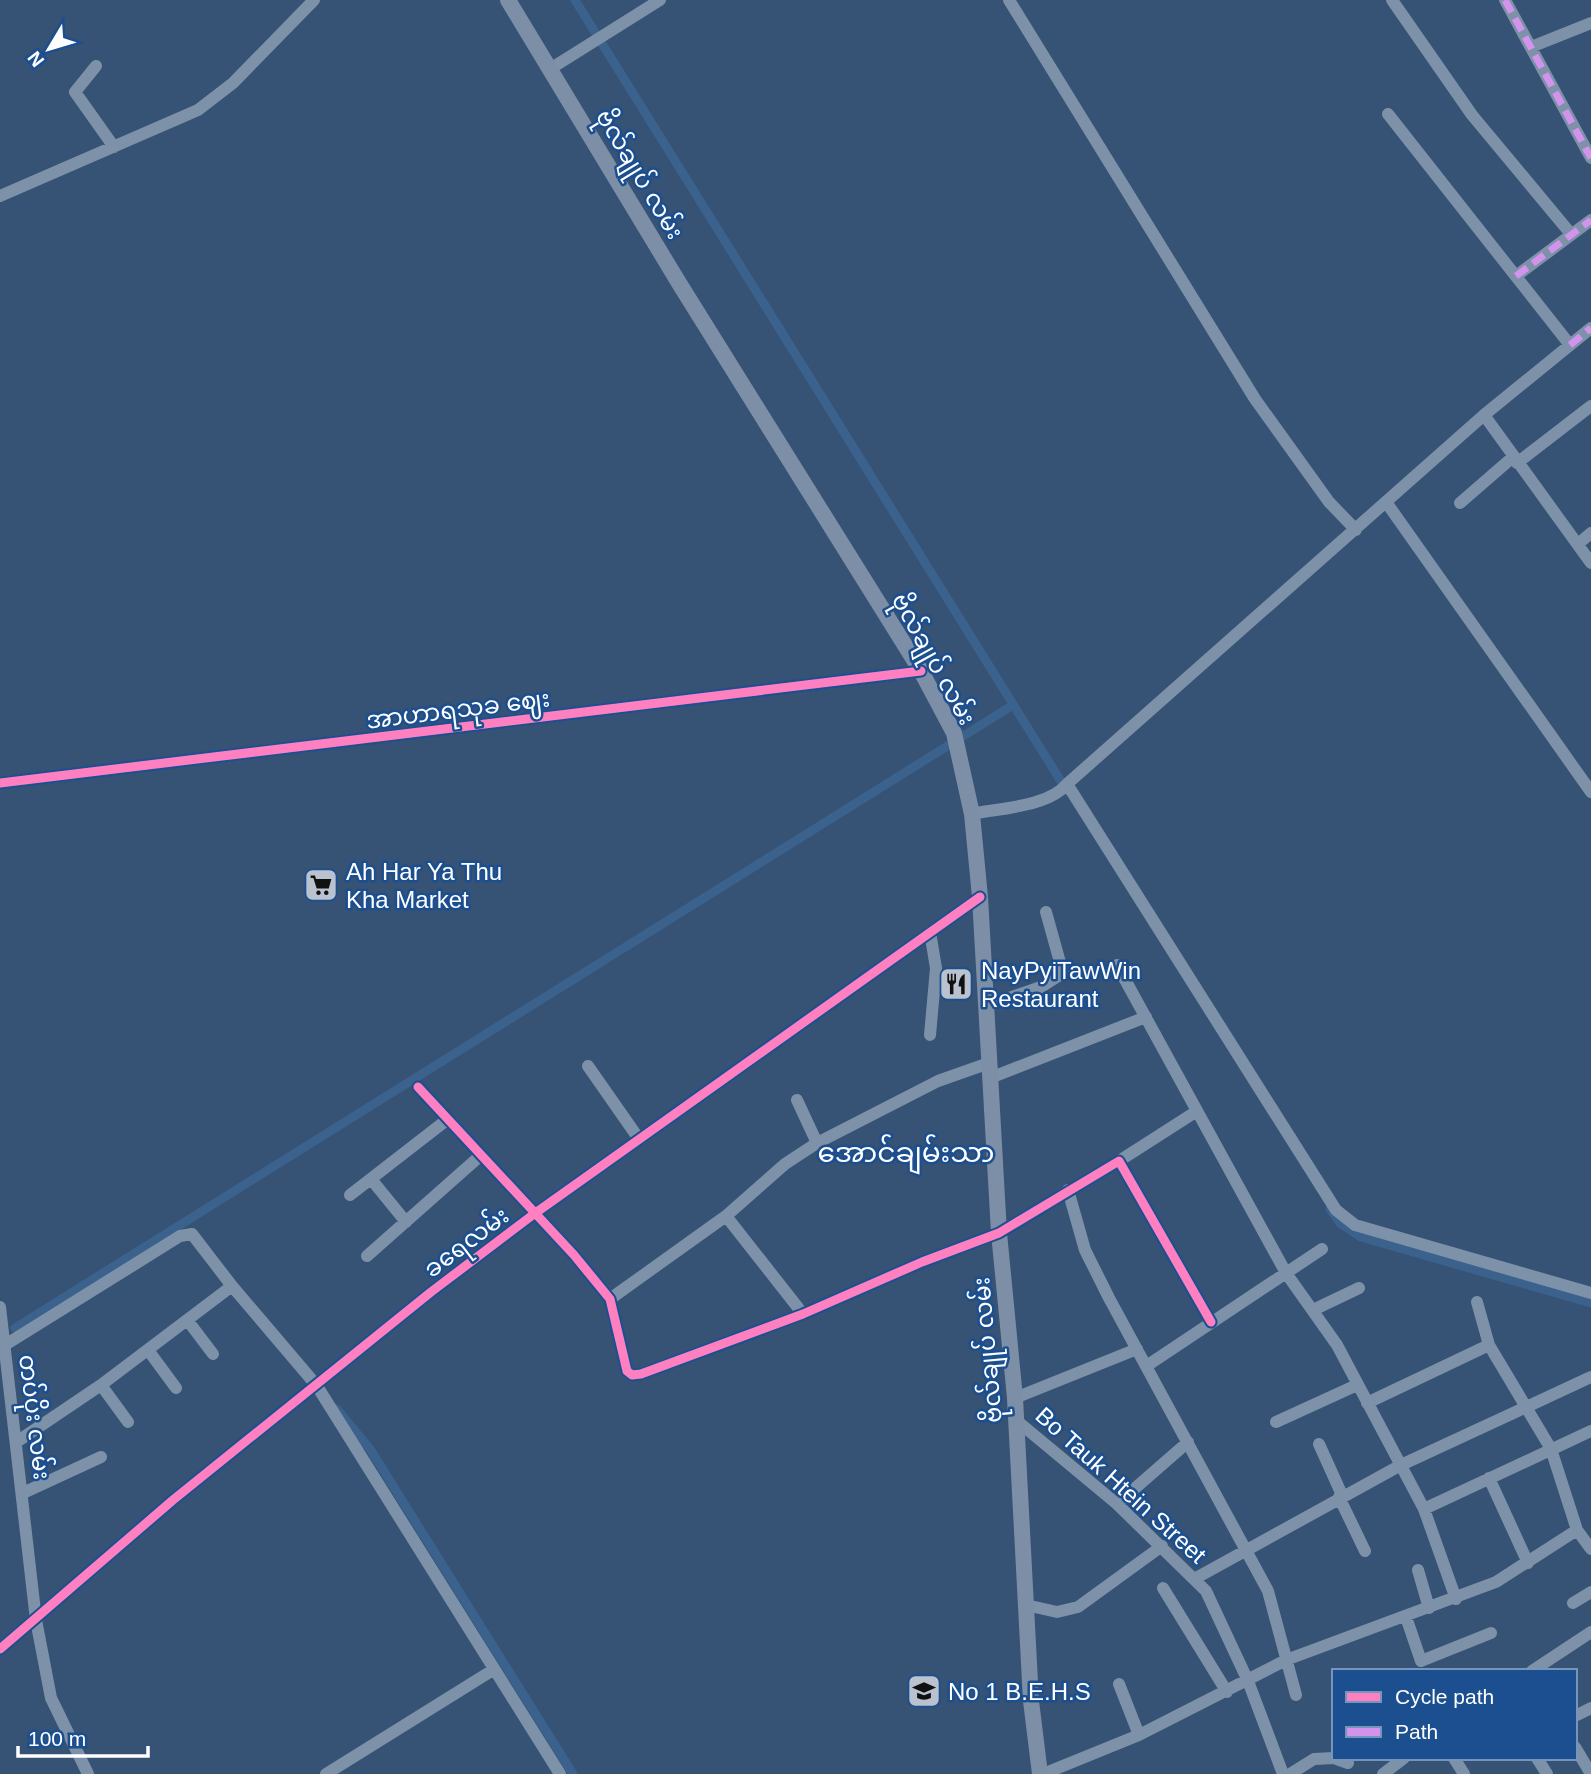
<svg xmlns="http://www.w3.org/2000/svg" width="1591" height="1774" font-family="Arial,'Noto Sans Myanmar',sans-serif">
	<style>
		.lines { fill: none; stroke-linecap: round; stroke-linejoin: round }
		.canal { stroke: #3b618d; stroke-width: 9 }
		.minor { stroke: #7d92a8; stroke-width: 12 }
		.major { stroke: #7d8ea7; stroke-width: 16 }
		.quiet { stroke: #d193ec; stroke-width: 7; stroke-dasharray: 14 7; stroke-linecap: butt }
		.cycleway-casing { stroke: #1b4f8f; stroke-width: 13 }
		.cycleway { stroke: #ff80c0; stroke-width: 9 }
		.labels { text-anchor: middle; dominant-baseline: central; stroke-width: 5; stroke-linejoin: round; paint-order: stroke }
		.street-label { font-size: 24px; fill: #fff; stroke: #1b4f8f }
		.poi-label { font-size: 24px; fill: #fff; stroke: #1b4f8f; text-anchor: start }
		.quarter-label { font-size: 28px; fill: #fff; stroke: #1b4f8f }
	</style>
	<rect width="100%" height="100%" fill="#365274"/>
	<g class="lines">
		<path class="canal" d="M575,0L1067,791
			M1330,1209L1341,1224L1361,1237L1591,1303
			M15,1328L1013,705
			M337,1409L370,1449L573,1774"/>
		<path class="minor" d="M1009,0L1255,399L1329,502L1356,530
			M1392,0L1472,115L1571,234
			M1505,0L1591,158
			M1531,47L1591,23
			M96,66L75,92L114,147
			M550,69L660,0
			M1388,114L1570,345
			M0,196L198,110L233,83L314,0
			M1516,276L1591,220
			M1484,415L1591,563
			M1517,463L1591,406
			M1386,502L1591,792
			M1460,503L1513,457
			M1578,544L1591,533
			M0,783L921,671
			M1067,784L1336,1210L1355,1225L1591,1293
			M1067,784L1484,415L1591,328
			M972,814C1000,808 1048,807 1067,784
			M1117,965L1286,1273L1322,1249
			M986,1006L1041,987L1063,973L1046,912
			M930,1035L936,968L930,932
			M588,1066L639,1139
			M990,1078L1146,1017
			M418,1087L574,1255L610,1299L627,1371L632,1375L641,1374L803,1314L922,1262L999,1233L1119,1161L1211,1322
			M797,1100L817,1143
			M1119,1161L1197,1111
			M371,1179L406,1222
			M1068,1190L1085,1250L1109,1298L1268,1591L1296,1695
			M350,1195L448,1119
			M726,1216L803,1314
			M367,1256L480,1156
			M610,1299L726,1216L785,1164L817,1143L938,1081L989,1063
			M1477,1302L1489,1345L1551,1449L1577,1530L1591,1549
			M0,1307L36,1620L51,1698L88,1774
			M1313,1310L1359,1288
			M188,1321L213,1354
			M5,1345L180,1236L192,1234L232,1286L317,1386L560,1774
			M148,1350L176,1388
			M1148,1365L1286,1273L1337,1345L1424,1509L1456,1599
			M101,1385L128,1422
			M1015,1398L1137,1349
			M1367,1403L1489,1345
			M1016,1420L1117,1504L1206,1591L1248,1681L1283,1774
			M1276,1422L1357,1385
			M18,1441L101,1385L232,1286
			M1319,1444L1342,1495
			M1489,1478L1528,1563
			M23,1493L101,1457
			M1339,1497L1365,1551
			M1117,1504L1188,1442
			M1424,1509L1591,1431
			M1418,1570L1429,1608
			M1196,1578L1401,1465L1591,1377
			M1163,1588L1227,1692
			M1573,1603L1591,1592
			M1026,1605L1057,1612L1078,1607L1162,1546
			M1406,1617L1421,1661L1491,1633
			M0,1649L173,1500L431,1292L534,1214L980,897
			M1532,1671L1591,1632
			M1119,1684L1139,1735
			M1575,1716L1591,1708
			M1575,1747L1591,1774
			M1334,1758L1348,1763
			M1454,1758L1464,1774
			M1537,1758L1547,1774
			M326,1774L493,1670
			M1043,1774L1139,1735L1286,1660L1496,1582L1577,1530
			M1290,1774L1314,1759L1334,1758
			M1383,1774L1404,1758"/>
		<path class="major" d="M508,0L679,283L921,671L954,733L972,814L980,897L999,1233L1015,1398L1031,1701L1040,1774"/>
		<path class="quiet" d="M1505,0L1591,158
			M1516,276L1591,220
			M1570,345L1591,328"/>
		<defs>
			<path id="cycleway" d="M0,783L921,671
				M418,1087L574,1255L610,1299L627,1371L632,1375L641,1374L803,1314L922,1262L999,1233L1119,1161L1211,1322
				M0,1649L173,1500L431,1292L534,1214L980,897"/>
		</defs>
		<use href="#cycleway" class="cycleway-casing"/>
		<use href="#cycleway" class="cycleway"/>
	</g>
	<defs>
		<symbol id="supermarket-square" viewBox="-11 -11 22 22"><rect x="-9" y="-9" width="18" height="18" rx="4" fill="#b9c2ce" stroke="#1b4f8f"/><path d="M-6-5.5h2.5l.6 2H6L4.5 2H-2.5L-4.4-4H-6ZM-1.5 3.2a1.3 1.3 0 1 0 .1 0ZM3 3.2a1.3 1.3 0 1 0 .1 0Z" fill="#111"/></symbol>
		<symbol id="restaurant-square" viewBox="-11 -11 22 22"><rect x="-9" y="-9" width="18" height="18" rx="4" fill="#b9c2ce" stroke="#1b4f8f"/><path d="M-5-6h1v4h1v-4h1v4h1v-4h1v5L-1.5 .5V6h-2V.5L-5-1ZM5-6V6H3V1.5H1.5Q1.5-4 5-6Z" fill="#111"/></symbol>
		<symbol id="school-square" viewBox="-11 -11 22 22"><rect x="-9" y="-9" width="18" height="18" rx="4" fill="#b9c2ce" stroke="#1b4f8f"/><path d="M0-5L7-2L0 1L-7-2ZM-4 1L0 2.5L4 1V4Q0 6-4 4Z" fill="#111"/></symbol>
	</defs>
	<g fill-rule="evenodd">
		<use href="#supermarket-square" x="302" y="866" width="38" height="38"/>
		<use href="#restaurant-square" x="937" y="965" width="38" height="38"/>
		<use href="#school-square" x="905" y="1672" width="38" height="38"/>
	</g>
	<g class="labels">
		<g class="street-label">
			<text transform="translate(640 174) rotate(59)">ဗိုလ်ချုပ် လမ်း</text>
			<text transform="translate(934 659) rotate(61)">ဗိုလ်ချုပ် လမ်း</text>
			<text transform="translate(458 709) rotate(-7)">အာဟာရသုခ ဈေး</text>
			<text transform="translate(466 1242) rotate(-37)">ခရေလမ်း</text>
			<text transform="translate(987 1350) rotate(-95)">ဗိုလ်ချုပ် လမ်း</text>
			<text transform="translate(35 1417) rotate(83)">တပ်ပိုး လမ်း</text>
			<text transform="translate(1121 1485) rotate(42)">Bo Tauk Htein Street</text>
		</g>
		<g class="poi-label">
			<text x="346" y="871">Ah Har Ya Thu<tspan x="346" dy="28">Kha Market</tspan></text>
			<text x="981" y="970">NayPyiTawWin<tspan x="981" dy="28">Restaurant</tspan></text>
			<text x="948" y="1691">No 1 B.E.H.S</text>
		</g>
		<g class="quarter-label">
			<text x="906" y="1152">အောင်ချမ်းသာ</text>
		</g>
	</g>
	<rect x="1332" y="1669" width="245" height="91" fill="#1b4f8f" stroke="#7695bc" stroke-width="2"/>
	<rect x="1346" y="1692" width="35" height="10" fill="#ff80c0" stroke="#7695bc" stroke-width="2"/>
	<text x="1395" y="1704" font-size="21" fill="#ffffff">Cycle path</text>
	<rect x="1346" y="1727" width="35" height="10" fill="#d193ec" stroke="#7695bc" stroke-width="2"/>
	<text x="1395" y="1739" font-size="21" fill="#ffffff">Path</text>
	<g transform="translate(49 49) rotate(232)" stroke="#1b4f8f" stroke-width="5" paint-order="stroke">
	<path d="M0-5L12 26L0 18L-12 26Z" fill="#ffffff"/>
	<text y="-10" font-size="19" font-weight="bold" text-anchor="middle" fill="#ffffff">N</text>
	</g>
	<path d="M18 1746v10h130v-10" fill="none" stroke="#ffffff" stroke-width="3.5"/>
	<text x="28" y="1746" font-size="21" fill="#ffffff" stroke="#1b4f8f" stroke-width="5" paint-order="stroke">100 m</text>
</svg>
